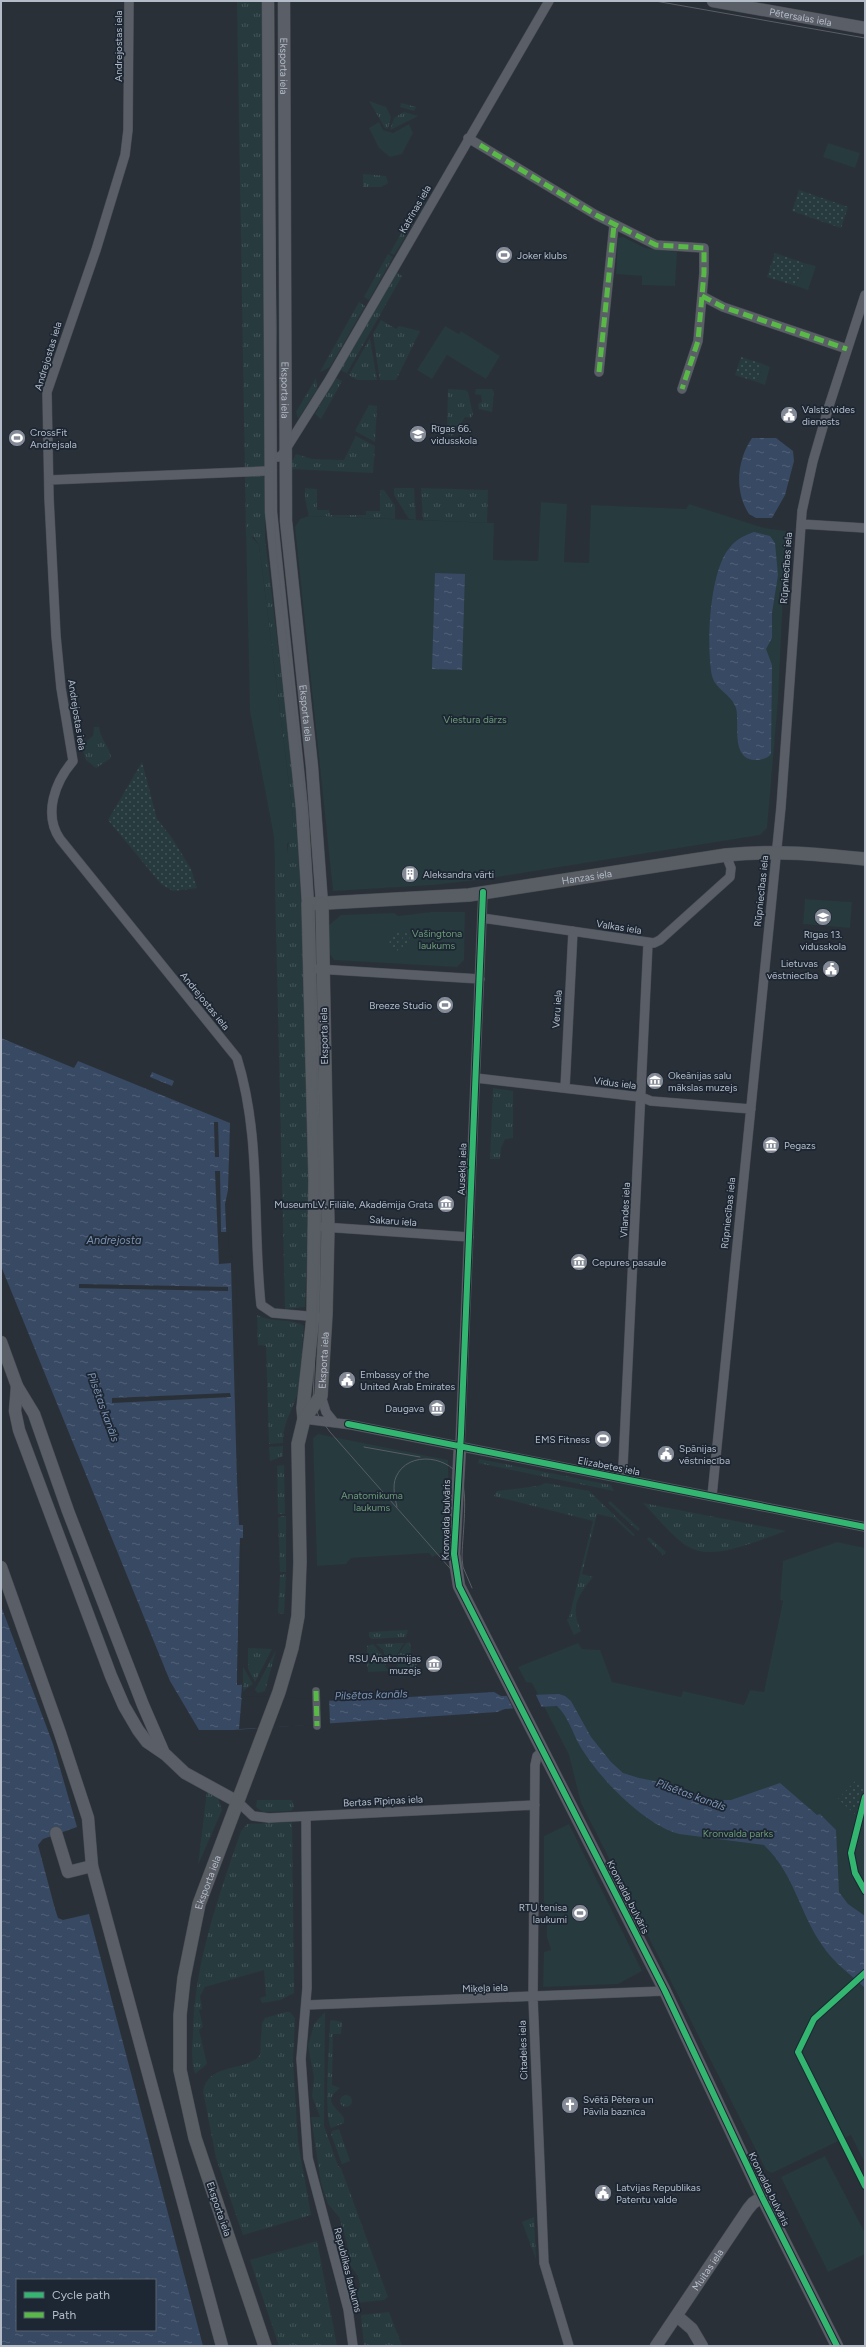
<svg xmlns="http://www.w3.org/2000/svg" width="866" height="2347" font-family="Figtree,sans-serif">
	<style>
		.grass { fill: url(#grass-tufts) }
		.park { fill: #273a3e }
		.garden { fill: url(#garden-dots) }
		.water { fill: url(#water-ripples); fill-rule: evenodd }
		.pier { fill: #2a3038 }
		.lines { fill: none; stroke-linecap: round; stroke-linejoin: round }
		.pedestrian-casing { stroke: #484c53; stroke-width: 8 }
		.minor-casing { stroke: #484c53; stroke-width: 10 }
		.tertiary-casing { stroke: #484c53; stroke-width: 13 }
		.secondary-casing { stroke: #484c53; stroke-width: 14 }
		.pedestrian { stroke: #5a5e66; stroke-width: 7 }
		.minor { stroke: #5a5e66; stroke-width: 9 }
		.tertiary { stroke: #5a5e66; stroke-width: 12 }
		.secondary { stroke: #595d64; stroke-width: 13 }
		.tram { stroke: #595d64; stroke-width: 1 }
		.quiet { stroke: #58b947; stroke-width: 5; stroke-dasharray: 10 5; stroke-linecap: butt }
		.cycleway-casing { stroke: #1d2633; stroke-width: 8 }
		.cycleway { stroke: #33b770; stroke-width: 6 }
		.labels { text-anchor: middle; dominant-baseline: central; stroke-width: 3.5; stroke-linejoin: round; paint-order: stroke }
		.street-label { font-size: 10px; fill: #b4bcc9; stroke: #1d2633 }
		.poi-label { font-size: 10px; fill: #b4bcc9; stroke: #1d2633; text-anchor: start }
		.park-label { font-size: 10px; fill: #6b9a76; stroke: #1d2633 }
		.water-label { font-size: 11px; font-style: italic; fill: #7c92b1; stroke: #1d2633 }
	</style>
	<defs>
		<pattern id="grass-tufts" width="24" height="20" patternUnits="userSpaceOnUse"><rect width="24" height="20" fill="#273a3e"/><path d="M3 7l-1-3M5 7V3M7 7l1-3M15 17l-1-3M17 17v-4M19 17l1-3" fill="none" stroke="#445559"/></pattern>
		<pattern id="garden-dots" width="8" height="8" patternUnits="userSpaceOnUse"><rect width="8" height="8" fill="#273a3e"/><path d="M2 2h.1M6 6h.1" fill="none" stroke="#445559" stroke-width="1.8" stroke-linecap="round"/></pattern>
		<pattern id="water-ripples" width="26" height="14" patternUnits="userSpaceOnUse"><rect width="26" height="14" fill="#384963"/><path d="M2 4q2-2 4 0t4 0M15 11q2-2 4 0t4 0" fill="none" stroke="#526178"/></pattern>
	</defs>
	<rect width="100%" height="100%" fill="#2a3038"/>
	<path class="grass" d="M237,1H263L265,538L298,813L310,1172L305,1307L285,1309L275,890V866H285L293,816L259,545L254,537L246,536Z
		M369,101L386,107L391,117L388,129L385,128Z
		M401,103L416,107L414,111L400,107Z
		M404,112L418,116L390,130L394,118Z
		M363,174L386,176L388,183L381,187H363Z
		M422,196L427,199L418,215L413,212Z
		M408,221L413,224L394,255L390,253Z
		M388,254L393,257L369,300L364,297Z
		M396,272L402,276L347,373L340,370Z
		M359,302L365,306L330,367L320,372Z
		M381,320L396,329L399,326L420,331L396,380H380L373,334Z
		M370,338L377,380H357L349,375Z
		M316,378L317,389L298,419L296,412Z
		M336,378L342,381L321,419L315,414Z
		M448,389L465,390L468,392L473,414L471,418L465,417L453,436L447,434Z
		M476,389H492L494,392L492,412L479,409L478,404L482,402L481,395L475,394Z
		M369,405L377,406L375,442L355,431Z
		M356,436L375,446L373,473L291,469V463L296,454L312,459L344,460Z
		M305,488L317,489V510H329L330,515H366V511H380V490H384L395,506V519L309,516L305,499Z
		M394,488H414L416,520L409,519L394,495Z
		M421,488L488,490L487,523L423,520Z
		M94,727H99C100,739 110,747 111,758L96,768L86,760L81,745L93,736Z
		M493,1088L513,1091V1138L505,1139L501,1148L500,1159H490Z
		M257,1315C272,1323 292,1318 304,1326C302,1346 302,1367 299,1388C295,1408 283,1419 283,1443L269,1444L266,1346L258,1345Z
		M283,1446V1456L270,1461L269,1447Z
		M479,1459L611,1485L614,1491L478,1463Z
		M284,1465L285,1514H278L277,1466Z
		M546,1483L589,1491L635,1535L633,1536L614,1518L597,1514L582,1574L593,1577C577,1597 570,1607 581,1631L574,1635L567,1620L569,1618L593,1521L494,1496L497,1491L538,1486Z
		M610,1501L640,1529L638,1531L608,1503Z
		M643,1503L786,1531C760,1539 719,1560 693,1549C677,1543 656,1516 643,1503Z
		M282,1516H286V1572H280L278,1518Z
		M649,1537L666,1552L663,1555L647,1539Z
		M286,1574L284,1614L278,1613L280,1575Z
		M408,1630L406,1637L372,1639L369,1637V1632Z
		M410,1642L411,1655H398L406,1643Z
		M404,1643L396,1656H385L383,1650L376,1644Z
		M373,1644L383,1656L367,1657V1646Z
		M248,1648L272,1649L255,1682L248,1669Z
		M276,1650L265,1691L258,1693L255,1690L257,1686Z
		M417,1658V1669L394,1670L398,1665L394,1659Z
		M388,1660L385,1666L389,1671L368,1672L367,1661Z
		M243,1667L253,1684L243,1691Z
		M207,1791L218,1798L222,1810L198,1865Z
		M257,1800H292L294,1807L291,1811L263,1812L256,1807Z
		M292,1822L294,1993L280,2000L262,2003L260,1998L266,1996L264,1970L205,1987L200,1996L202,2009L199,2010L203,2027L199,2030L207,2064L195,2074C191,2062 192,2047 193,2035C194,1964 218,1898 241,1831L247,1824Z
		M286,2012H290L295,2018L293,2060L298,2142L311,2215L243,2235L216,2158L203,2091C208,2065 238,2071 256,2059L260,2055L262,2023L265,2018Z
		M325,2012L324,2126L338,2166L341,2168L388,2297L384,2300L357,2303L354,2298L360,2286L358,2276L349,2264L347,2243L339,2217L328,2204L321,2183L311,2117H320L312,2096L314,2077L308,2046L314,2024Z
		M332,2020L342,2022L341,2034H333L332,2085L340,2088C321,2102 338,2108 344,2118V2123L331,2128C323,2114 330,2041 330,2021Z
		M340 2101a6 6 0 1 1 12 0a6 6 0 1 1-12 0Z
		M339,2129L350,2161L342,2164L331,2134L332,2131Z
		M534,2217L536,2259L522,2222Z
		M317,2241L337,2346H279L250,2260Z
		M389,2312L402,2346H364L361,2315Z"/>
	<path class="park" d="M379,122L383,130L393,133L409,124L413,133L402,154L390,157L379,148L369,128Z
		M828,143L860,153L855,168L823,157Z
		M623,237L645,248L677,252L675,286L642,285V276L616,274L618,238Z
		M804,263L816,266L808,290L796,286Z
		M445,326L459,334L461,331L500,356L486,379L447,355L432,379L417,370Z
		M763,364L770,367L765,385L757,382Z
		M541,502L567,504L564,562L589,563L591,505L686,509L689,504L764,528L786,531L778,701L767,828L760,835L485,879L433,885L333,891L295,527L300,519L309,516L494,523L493,560L538,561Z
		M246,536H251L259,545L293,816V838L287,844V862L285,866H275L274,837L250,711Z
		M805,899L852,902L850,928L803,924Z
		M431,912H465L464,960L457,967L334,960L329,953V925L341,915L394,913L398,916Z
		M318,1434L448,1460L450,1549L432,1557L429,1553L351,1558L346,1564L317,1566L313,1438Z
		M837,1542L865,1548V2163L851,2135L772,2173L766,2170L581,1803L569,1755L532,1683L526,1682L518,1667L578,1643L582,1649L600,1650L612,1682L681,1697L683,1691L744,1705L750,1690L764,1692L783,1601L780,1600L783,1561Z
		M569,1824L642,1971L618,1984L543,1987L544,1952L551,1950L547,1937V1905L544,1902V1836Z
		M825,2156L865,2233V2254L828,2272L781,2177Z"/>
	<path class="garden" d="M799,190L848,207L841,228L792,211Z
		M775,253L804,263L796,286L767,277Z
		M741,357L763,364L757,382L735,375Z
		M142,762L157,819L172,838L191,869L197,888L173,891L161,884L108,820Z
		M399,931L398,951L390,945C388,938 392,932 399,931Z
		M403,931L409,935L410,942L406,949L401,951Z
		M856,1780L864,1788L856,1815L838,1799Z"/>
	<path class="water" d="M752,438H776L793,451L794,461L785,495L772,518H756L749,514C734,491 737,460 752,438Z
		M754,532L770,536L775,543L778,575L772,613V638L766,649L772,665L771,754C767,759 761,760 755,760C730,759 740,723 736,708C732,695 715,689 712,676C706,646 709,569 731,546C737,539 745,535 754,532Z
		M435,573L465,574L462,670L432,669Z
		M1,1038L74,1068L78,1061L230,1123L228,1190L225,1204L227,1250L234,1266L240,1525H243V1538H240L237,1684L242,1685L241,1698L342,1701L494,1692L501,1696L559,1694L565,1696L571,1701L591,1737L611,1762L623,1773L639,1778L670,1784L704,1798L718,1800H731L780,1783L817,1815L820,1814L836,1830L839,1892L848,1904L865,1916V1988C850,1974 833,1962 822,1945C799,1912 795,1875 764,1845L679,1834C643,1824 599,1778 580,1746C572,1732 569,1718 557,1706L505,1709L497,1712L233,1730H199L170,1681L1,1266Z
		M152,1072L174,1081L172,1086L150,1077Z
		M1,1606L53,1744L77,1827L43,1839L38,1845L55,1909L58,1918L63,1920L89,1914L203,2346H1ZM17,2280H155V2330H17Z"/>
	<path class="pier" d="M214,1122H218L219,1157H215Z
		M215,1171H220L221,1232H228L229,1249L236,1266L241,1523L245,1525V1538L242,1540L239,1683H242L240,1685H237L240,1538H243V1525H239L237,1480L231,1263L219,1264Z
		M79,1284L228,1287V1291L79,1288Z
		M230,1393L231,1397L112,1403V1398Z
		M244,1693L243,1696L329,1699L330,1724L239,1729L242,1694Z
		M535,1693L542,1708L514,1710L506,1694Z
		M865,1969V1978L858,1984L853,1980Z"/>
	<g class="lines">
		<defs>
			<path id="pedestrian" d="M316,1691L317,1726"/>
			<path id="minor" d="M129,1L128,130L125,155L96,250L47,392L49,498L56,636L61,688L73,761C55,782 43,814 60,839L237,1058C262,1138 252,1222 261,1305L273,1313L319,1317
				M468,138L596,215L656,245L704,248V273L698,341L682,389
				M702,296L723,307L847,349
				M599,372L614,225
				M270,457H279L282,455L328,382L549,1
				M49,480L266,471
				M801,524L865,528
				M482,918L654,943L660,940L730,877L731,868L726,855
				M317,969L480,979
				M476,1078L641,1097L651,1101L751,1109
				M565,1088L573,931
				M323,1227L469,1237
				M321,1396L326,1412L334,1422
				M304,1419L352,1425L865,1527
				M460,1446L483,892
				M620,1478L623,1466L648,943
				M712,1496L781,807L802,511L813,461L829,406L865,295
				M542,1752L537,1756L535,1765L533,1998L544,2263L569,2346
				M238,1802L253,1816L269,1818L535,1805
				M306,1817L307,1988L301,2059L308,2158L348,2309L353,2346
				M306,2005L665,1991"/>
			<g id="tertiary">
				<path d="M268,1L271,512L302,809L308,904"/>
				<path id="s1" d="M284,1L286,521L312,767L322,904"/>
				<path id="s2" d="M713,1L865,28"/>
				<path d="M1,1342L17,1386L34,1414L68,1511L143,1705L163,1751"/>
				<path d="M17,1386L15,1411L19,1430L111,1676L124,1706L138,1730L147,1742L166,1755L185,1773L238,1802"/>
				<path d="M460,1446L454,1554L459,1586L665,1991L762,2197L837,2346"/>
				<path d="M1,1567L60,1733L88,1818L92,1866L222,2346"/>
				<path d="M56,1833L68,1872L92,1866"/>
				<path d="M677,2316L692,2329L702,2346"/>
				<path id="s3" d="M656,2346L748,2209L753,2203L762,2197"/>
			</g>
			<g id="secondary">
				<path id="s4" d="M304,1419L303,1408L313,1317L315,1179L308,904L469,895L726,855C776,850 816,854 865,859"/>
				<path id="s5" d="M265,2346L195,2138L180,2070V2015L184,1978L199,1904L279,1692L292,1648L298,1616L300,1562L298,1444L304,1419L321,1396L326,1314L328,1227L322,904"/>
			</g>
		</defs>
		<use href="#pedestrian" class="pedestrian-casing"/>
		<use href="#minor" class="minor-casing"/>
		<use href="#tertiary" class="tertiary-casing"/>
		<use href="#secondary" class="secondary-casing"/>
		<use href="#pedestrian" class="pedestrian"/>
		<use href="#minor" class="minor"/>
		<use href="#tertiary" class="tertiary"/>
		<use href="#secondary" class="secondary"/>
		<path class="tram" d="M272,1L276,328L274,508L276,551L307,810L313,904L320,1229L313,1401L319,1417L330,1432L463,1583L669,1991L759,2179L842,2346
			M655,1L865,38
			M364,1447L420,1457
			M397,1507C395,1498 392,1486 396,1477C408,1449 453,1456 462,1482C468,1498 462,1539 462,1558L463,1567L472,1588"/>
		<path class="quiet" d="M480,145L596,215L656,245L704,248V273L698,341L682,389
			M702,296L723,307L847,349
			M599,372L614,225
			M316,1691L317,1726"/>
		<defs>
			<path id="cycleway" d="M483,892L461,1434L454,1554L459,1586L665,1991L762,2197L837,2346
				M348,1424L865,1527
				M865,1797L851,1853L855,1873L865,1891
				M865,1973L814,2019L798,2052L865,2186"/>
		</defs>
		<use href="#cycleway" class="cycleway-casing"/>
		<use href="#cycleway" class="cycleway"/>
	</g>
	<defs>
		<symbol id="stadium-disc" viewBox="-11 -11 22 22"><circle r="9.5" fill="#848b96" stroke="#1d2633"/><path d="M0-5a6.5 5 0 1 0 0 10a6.5 5 0 1 0 0-10ZM-3.5-1.8h7v3.6h-7Z" fill="#fff"/></symbol>
		<symbol id="civic-disc" viewBox="-11 -11 22 22"><circle r="9.5" fill="#848b96" stroke="#1d2633"/><path d="M-.6-6.5H3V-4.5H.6V-3L4-1V1h2V6H-6V1h2V-1L-.6-3ZM-1.2 2.5V6h2.4V2.5Z" fill="#fff"/></symbol>
		<symbol id="school-disc" viewBox="-11 -11 22 22"><circle r="9.5" fill="#848b96" stroke="#1d2633"/><path d="M0-5L7-2L0 1L-7-2ZM-4 1L0 2.5L4 1V4Q0 6-4 4Z" fill="#fff"/></symbol>
		<symbol id="building-disc" viewBox="-11 -11 22 22"><circle r="9.5" fill="#848b96" stroke="#1d2633"/><path d="M-4-6H4V6H1V3H-1V6H-4ZM-2.5-4.3h1.7v1.8h-1.7ZM.8-4.3h1.7v1.8H.8ZM-2.5-1h1.7V.8h-1.7ZM.8-1h1.7V.8H.8Z" fill="#fff"/></symbol>
		<symbol id="museum-disc" viewBox="-11 -11 22 22"><circle r="9.5" fill="#848b96" stroke="#1d2633"/><path d="M0-6L6-3V-2H-6V-3ZM-5-1h2V3h-2ZM-1-1h2V3h-2ZM3-1h2V3H3ZM-6 4H6V6H-6Z" fill="#fff"/></symbol>
		<symbol id="church-disc" viewBox="-11 -11 22 22"><circle r="9.5" fill="#848b96" stroke="#1d2633"/><path d="M-1.2-6h2.4v3.5h3.3v2.4h-3.3V6h-2.4V-.1h-3.3v-2.4h3.3Z" fill="#fff"/></symbol>
	</defs>
	<g fill-rule="evenodd">
		<use href="#stadium-disc" x="494" y="245" width="20" height="20"/>
		<use href="#civic-disc" x="779" y="405" width="20" height="20"/>
		<use href="#school-disc" x="408" y="424" width="20" height="20"/>
		<use href="#stadium-disc" x="7" y="428" width="20" height="20"/>
		<use href="#building-disc" x="400" y="864" width="20" height="20"/>
		<use href="#school-disc" x="813" y="907" width="20" height="20"/>
		<use href="#civic-disc" x="821" y="959" width="20" height="20"/>
		<use href="#stadium-disc" x="435" y="995" width="20" height="20"/>
		<use href="#museum-disc" x="645" y="1071" width="20" height="20"/>
		<use href="#museum-disc" x="761" y="1135" width="20" height="20"/>
		<use href="#museum-disc" x="436" y="1194" width="20" height="20"/>
		<use href="#museum-disc" x="569" y="1252" width="20" height="20"/>
		<use href="#civic-disc" x="337" y="1370" width="20" height="20"/>
		<use href="#museum-disc" x="427" y="1398" width="20" height="20"/>
		<use href="#stadium-disc" x="593" y="1429" width="20" height="20"/>
		<use href="#civic-disc" x="656" y="1444" width="20" height="20"/>
		<use href="#museum-disc" x="424" y="1654" width="20" height="20"/>
		<use href="#stadium-disc" x="570" y="1903" width="20" height="20"/>
		<use href="#church-disc" x="560" y="2095" width="20" height="20"/>
		<use href="#civic-disc" x="593" y="2183" width="20" height="20"/>
	</g>
	<g class="labels">
		<g class="street-label">
			<text stroke="none"><textPath href="#s2" startOffset="89">Pētersalas iela</textPath></text>
			<text transform="translate(118 46) rotate(-90)">Andrejostas iela</text>
			<text stroke="none"><textPath href="#s1" startOffset="65">Eksporta iela</textPath></text>
			<text transform="translate(415 209) rotate(-60)">Katrīnas iela</text>
			<text transform="translate(48 356) rotate(-73)">Andrejostas iela</text>
			<text stroke="none"><textPath href="#s1" startOffset="389">Eksporta iela</textPath></text>
			<text transform="translate(786 568) rotate(-86)">Rūpniecības iela</text>
			<text stroke="none"><textPath href="#s1" startOffset="713">Eksporta iela</textPath></text>
			<text transform="translate(77 715) rotate(81)">Andrejostas iela</text>
			<text stroke="none"><textPath href="#s4" startOffset="796">Hanzas iela</textPath></text>
			<text transform="translate(761 891) rotate(-84)">Rūpniecības iela</text>
			<text transform="translate(619 927) rotate(9)">Valkas iela</text>
			<text transform="translate(205 1001) rotate(51)">Andrejostas iela</text>
			<text transform="translate(557 1009) rotate(-86)">Veru iela</text>
			<text transform="translate(324 1036) rotate(-91)">Eksporta iela</text>
			<text transform="translate(615 1083) rotate(7)">Vidus iela</text>
			<text transform="translate(462 1169) rotate(-88)">Ausekļa iela</text>
			<text transform="translate(625 1210) rotate(-87)">Vīlandes iela</text>
			<text transform="translate(728 1213) rotate(-84)">Rūpniecības iela</text>
			<text transform="translate(393 1221) rotate(4)">Sakaru iela</text>
			<text stroke="none"><textPath href="#s5" startOffset="1024">Eksporta iela</textPath></text>
			<text transform="translate(609 1466) rotate(11)">Elizabetes iela</text>
			<text transform="translate(446 1520) rotate(-89)">Kronvalda bulvāris</text>
			<text transform="translate(383 1801) rotate(-3)">Bertas Pīpiņas iela</text>
			<text stroke="none"><textPath href="#s5" startOffset="480">Eksporta iela</textPath></text>
			<text transform="translate(628 1897) rotate(63)">Kronvalda bulvāris</text>
			<text transform="translate(485 1988) rotate(-2)">Miķeļa iela</text>
			<text transform="translate(523 2050) rotate(-92)">Citadeles iela</text>
			<text transform="translate(769 2189) rotate(64)">Kronvalda bulvāris</text>
			<text transform="translate(219 2209) rotate(71)">Eksporta iela</text>
			<text transform="translate(348 2270) rotate(76)">Republikas laukums</text>
			<text stroke="none"><textPath href="#s3" startOffset="92">Muitas iela</textPath></text>
		</g>
		<g class="poi-label">
			<text x="517" y="255">Joker klubs</text>
			<text x="802" y="409">Valsts vides<tspan x="802" dy="12">dienests</tspan></text>
			<text x="431" y="428">Rīgas 66.<tspan x="431" dy="12">vidusskola</tspan></text>
			<text x="30" y="432">CrossFit<tspan x="30" dy="12">Andrejsala</tspan></text>
			<text x="423" y="874">Aleksandra vārti</text>
			<text x="823" y="934" text-anchor="middle">Rīgas 13.<tspan x="823" dy="12">vidusskola</tspan></text>
			<text x="818" y="963" text-anchor="end">Lietuvas<tspan x="818" dy="12">vēstniecība</tspan></text>
			<text x="432" y="1005" text-anchor="end">Breeze Studio</text>
			<text x="668" y="1075">Okeānijas salu<tspan x="668" dy="12">mākslas muzejs</tspan></text>
			<text x="784" y="1145">Pegazs</text>
			<text x="433" y="1204" text-anchor="end">MuseumLV. Filiāle, Akadēmija Grata</text>
			<text x="592" y="1262">Cepures pasaule</text>
			<text x="360" y="1374">Embassy of the<tspan x="360" dy="12">United Arab Emirates</tspan></text>
			<text x="424" y="1408" text-anchor="end">Daugava</text>
			<text x="590" y="1439" text-anchor="end">EMS Fitness</text>
			<text x="679" y="1448">Spānijas<tspan x="679" dy="12">vēstniecība</tspan></text>
			<text x="421" y="1658" text-anchor="end">RSU Anatomijas<tspan x="421" dy="12">muzejs</tspan></text>
			<text x="567" y="1907" text-anchor="end">RTU tenisa<tspan x="567" dy="12">laukumi</tspan></text>
			<text x="583" y="2099">Svētā Pētera un<tspan x="583" dy="12">Pāvila baznīca</tspan></text>
			<text x="616" y="2187">Latvijas Republikas<tspan x="616" dy="12">Patentu valde</tspan></text>
		</g>
		<g class="park-label">
			<text x="475" y="719">Viestura dārzs</text>
			<text x="437" y="933">Vašingtona<tspan x="437" dy="12">laukums</tspan></text>
			<text x="372" y="1495">Anatomikuma<tspan x="372" dy="12">laukums</tspan></text>
			<text x="738" y="1833">Kronvalda parks</text>
		</g>
		<g class="water-label">
			<text x="114" y="1240">Andrejosta</text>
			<text transform="translate(103 1407) rotate(70)">Pilsētas kanāls</text>
			<text transform="translate(371 1695) rotate(-2)">Pilsētas kanāls</text>
			<text transform="translate(691 1795) rotate(20)">Pilsētas kanāls</text>
		</g>
	</g>
	<rect width="866" height="2347" fill="none" stroke="#b4bcc9" stroke-width="4"/>
	<rect x="16" y="2279" width="140" height="52" fill="#1d2633" stroke="#59626f"/>
	<rect x="24" y="2292" width="20" height="6" fill="#33b770" stroke="#59626f"/>
	<text x="52" y="2299" font-size="12" fill="#b4bcc9">Cycle path</text>
	<rect x="24" y="2312" width="20" height="6" fill="#58b947" stroke="#59626f"/>
	<text x="52" y="2319" font-size="12" fill="#b4bcc9">Path</text>
</svg>
